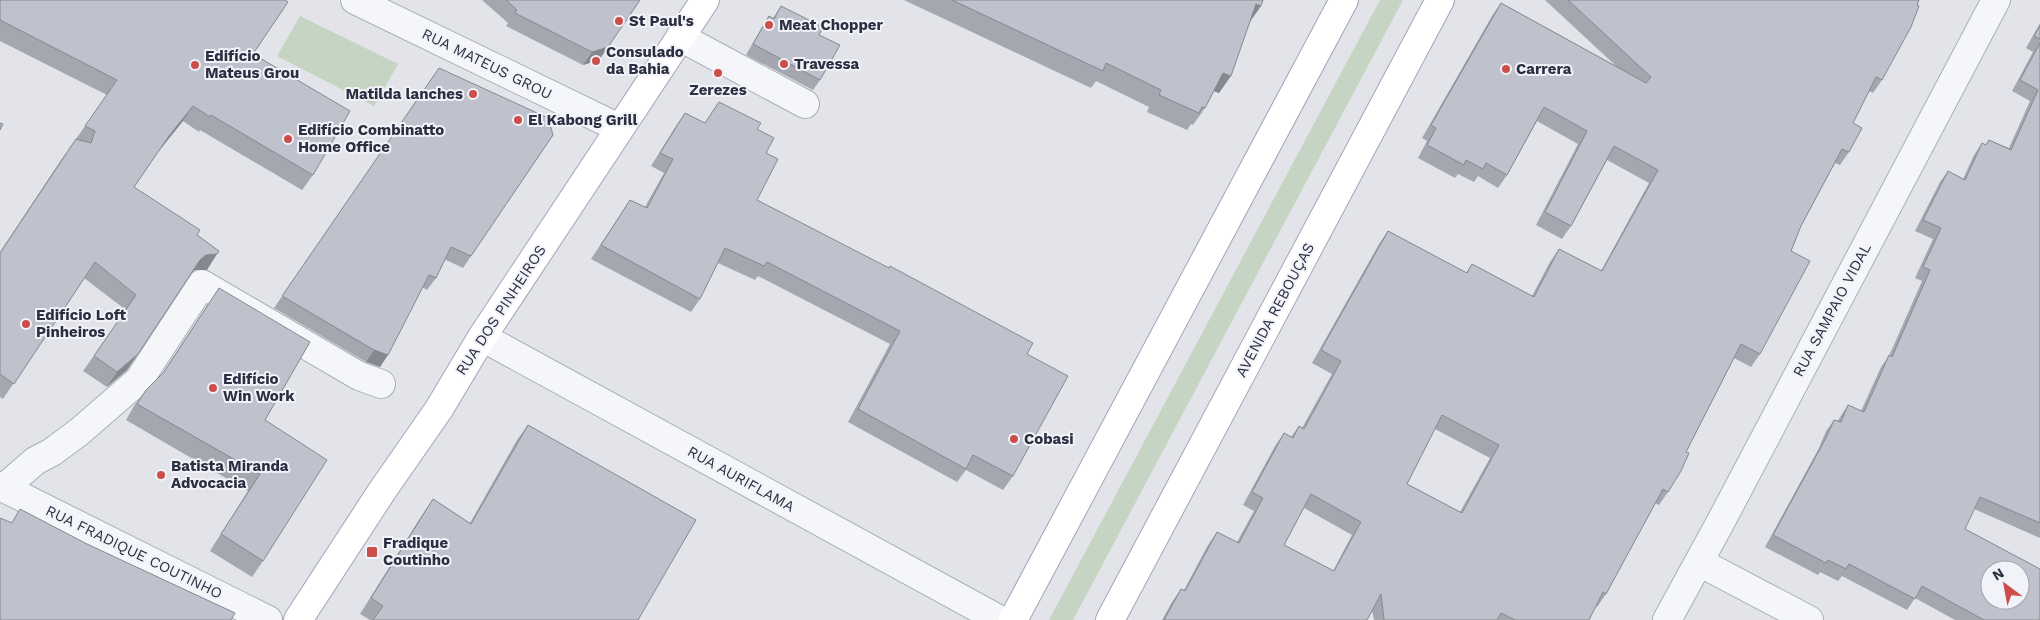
<svg xmlns="http://www.w3.org/2000/svg" width="2040" height="620" font-family="'Work Sans',sans-serif">
	<style>
		.green { fill: #c5d4c3 }
		.lines { fill: none; stroke-linecap: round; stroke-linejoin: round }
		.minor-casing { stroke: #abaeb8; stroke-width: 30 }
		.major-casing { stroke: #a2a6b6; stroke-width: 30 }
		.minor { stroke: #f5f6f9; stroke-width: 28 }
		.major { stroke: #fff; stroke-width: 28 }
		.wall { fill: #a4a7b0; fill-rule: evenodd }
		.shaded-wall { fill: #868890 }
		.building { fill: #bfc2cd; stroke: #868890; fill-rule: evenodd }
		.poi-dot { fill: #cc4e4a; stroke: #f2f3f8; stroke-width: 2 }
		.labels { text-anchor: middle; dominant-baseline: central; stroke-width: 4; stroke-linejoin: round; paint-order: stroke }
		.poi-label { font-size: 15px; font-weight: bold; fill: #2a2f42; stroke: #f2f3f8; text-anchor: start }
		.street-label { font-size: 15px; fill: #2a2f42; stroke: #f2f3f8 }
	</style>
	<rect width="100%" height="100%" fill="#e2e4ea"/>
	<path class="green" d="M1380,0H1403L1073,620H1049Z
		M300,16L398,64L374,106L277,56Z"/>
	<g class="lines">
		<defs>
			<path id="minor" d="M355,0L619,128
				M680,37L805,104
				M482,337L1000,620
				M0,486L268,620
				M4,488L35,461L52,452L79,432L139,380L202,284L359,376L381,384
				M1699,562L1809,620
				M1667,620L1719,525L1996,0"/>
			<path id="major" d="M298,620L382,491L439,409L482,337L705,0
				M1013,620L1344,0
				M1110,620L1440,0"/>
		</defs>
		<use href="#minor" class="minor-casing"/>
		<use href="#major" class="major-casing"/>
		<use href="#minor" class="minor"/>
		<use href="#major" class="major"/>
	</g>
	<path class="wall" d="M0,0L253,54L313,175L302,190L200,130L199,132L183,121L160,149L134,187L197,235L207,270H195L190,274L127,370L107,387L83,371L126,310L84,278L3,399L0,397V252L61,160L107,95L0,41Z
		M482,0H640L599,60L583,65L506,26L508,23Z
		M904,0H1263L1261,6L1251,20L1219,93L1214,91L1205,108L1193,125L1191,124L1187,130L1147,112L1149,107L1096,81L1091,88Z
		M1545,0H1919L1882,80L1873,93L1869,91L1853,123L1849,152L1840,165L1835,163L1801,226L1791,251L1760,354L1751,367L1734,358L1686,452L1668,492L1659,505L1655,503L1606,594L1597,607L1596,606L1589,620H1374L1372,610L1367,620H1162L1172,602L1181,589L1184,590L1208,545L1217,532L1237,542L1254,511L1243,505L1275,446L1284,433L1291,437L1299,426L1302,428L1332,374L1312,363L1379,244L1388,231L1466,273L1472,264L1532,296L1550,262L1559,249L1601,271L1649,183L1607,160L1571,226L1562,239L1536,225L1578,144L1537,121L1507,175L1498,188L1478,176L1474,182L1458,174L1455,178L1418,158L1427,141L1422,138L1492,16L1501,3L1616,66ZM1435,429L1490,458L1460,512L1407,484ZM1304,508L1352,535L1333,571L1284,545Z
		M781,6L819,35L820,80L813,90L746,55L762,27L769,16L773,18Z
		M2040,23V538L1974,509L1965,529L2040,620H1955L1915,598L1907,610L1842,576L1838,581L1820,572L1818,575L1765,547L1819,448L1826,431L1834,420L1838,421L1840,417L1848,405L1861,411L1881,367L1889,356L1922,281L1915,278L1933,239L1915,231L1940,182L1948,171L1963,179L1974,155L1982,143L1985,145L1989,140L2009,148L2030,101L2012,91L2033,52L2026,48Z
		M439,68L553,135L463,268L444,259L436,278L427,290L422,287L380,367L366,362L274,308Z
		M719,102L757,129L766,153L757,200L1027,354L1013,476L1003,490L966,470L957,482L848,422L890,344L758,276L755,280L718,263L700,299L691,312L591,259L630,200L645,207L664,173L651,166L676,126L685,113L705,123Z
		M219,288L265,420L263,561L252,577L210,551L248,491L126,420L134,406L146,390L162,374Z
		M528,425L638,620H370L360,614L422,515L433,499L470,523L517,440Z"/>
	<path class="shaded-wall" d="M1256,4L1261,6L1249,23Z
		M608,47L599,60L583,65L592,52Z
		M1223,73L1231,76L1219,93L1211,90Z
		M193,106L183,121L159,151L169,136Z
		M217,254L207,270H195L189,275L200,260L206,255Z
		M374,350L388,355L380,367L366,362Z
		M138,354L127,370L107,387L117,372Z"/>
	<path class="building" d="M0,0H285L288,2L253,54L350,111L313,175L211,115L210,117L193,106L169,136L134,187L200,230L197,235L219,251L217,254L206,255L200,260L138,354L117,372L94,356L136,295L95,262L14,384L0,374V253L76,139L91,143L95,131L85,126L117,80L0,20Z
		M506,0H640L608,47L592,52L515,13L517,10Z
		M952,0H1263L1261,6L1256,4L1231,76L1223,73L1205,108L1202,107L1199,113L1159,95L1161,90L1106,63L1103,71Z
		M1568,0H1919L1917,5L1919,6L1911,27L1882,80L1876,77L1853,123L1862,128L1849,152L1842,149L1801,226L1791,251L1810,261L1760,354L1741,344L1686,452L1689,453L1681,471L1668,492L1663,489L1606,594L1603,592L1589,620H1515L1501,613L1497,620H1384L1381,594L1367,620H1164L1181,589L1185,591L1217,532L1239,543L1263,498L1252,492L1284,433L1293,438L1299,426L1304,429L1341,361L1321,350L1388,231L1467,273L1472,264L1534,297L1559,249L1602,271L1658,170L1614,146L1571,226L1545,212L1587,131L1544,107L1507,175L1486,163L1483,169L1466,160L1464,165L1427,145L1436,128L1431,125L1501,3L1646,83L1651,77ZM1442,415L1499,445L1462,513L1407,484ZM1311,494L1361,522L1334,571L1284,545Z
		M781,6L823,27L819,35L840,45L820,80L753,44L769,16L774,19Z
		M2040,26V39L2034,36Z
		M2040,43V523L1980,497L1965,529L2040,569V620H1984L1922,586L1915,599L1849,564L1846,569L1828,560L1826,563L1773,535L1827,436L1834,420L1841,422L1848,405L1864,412L1889,355L1892,357L1930,270L1923,267L1941,228L1923,220L1948,171L1965,180L1982,143L1986,145L1989,140L2011,150L2038,90L2020,80ZM1990,570H2020V600H1990Z
		M439,68L548,118L553,135L471,256L451,247L436,278L429,275L388,355L374,350L282,296Z
		M719,102L761,123L757,129L774,138L766,153L778,159L757,200L889,268L890,266L1033,343L1027,354L1068,376L1013,476L973,455L966,469L858,409L900,331L767,262L764,266L725,248L700,299L601,245L630,200L647,208L673,159L660,153L685,113L705,123Z
		M0,123L3,124L0,130Z
		M219,288L310,342L265,420L327,460L263,561L221,534L260,474L137,404L146,390L164,372Z
		M528,425L696,520L638,620H373L383,606L371,598L433,499L471,524Z
		M20,509L87,544L235,613L231,620H0V518L12,523Z"/>
	<g class="poi-dot">
		<circle cx="619" cy="21" r="5"/>
		<circle cx="769" cy="25" r="5"/>
		<circle cx="596" cy="61" r="5"/>
		<circle cx="784" cy="64" r="5"/>
		<circle cx="195" cy="65" r="5"/>
		<circle cx="1506" cy="69" r="5"/>
		<circle cx="718" cy="73" r="5"/>
		<circle cx="473" cy="94" r="5"/>
		<circle cx="518" cy="120" r="5"/>
		<circle cx="288" cy="139" r="5"/>
		<circle cx="26" cy="324" r="5"/>
		<circle cx="213" cy="388" r="5"/>
		<circle cx="1014" cy="439" r="5"/>
		<circle cx="161" cy="475" r="5"/>
		<rect x="366" y="546" width="12" height="12" rx="2.5"/>
	</g>
	<g class="labels">
		<g class="poi-label">
			<text x="629" y="21">St Paul's</text>
			<text x="779" y="25">Meat Chopper</text>
			<text x="606" y="52">Consulado<tspan x="606" dy="17">da Bahia</tspan></text>
			<text x="205" y="56">Edifício<tspan x="205" dy="17">Mateus Grou</tspan></text>
			<text x="794" y="64">Travessa</text>
			<text x="1516" y="69">Carrera</text>
			<text x="718" y="90" text-anchor="middle">Zerezes</text>
			<text x="463" y="94" text-anchor="end">Matilda lanches</text>
			<text x="528" y="120">El Kabong Grill</text>
			<text x="298" y="130">Edifício Combinatto<tspan x="298" dy="17">Home Office</tspan></text>
			<text x="36" y="315">Edifício Loft<tspan x="36" dy="17">Pinheiros</tspan></text>
			<text x="223" y="379">Edifício<tspan x="223" dy="17">Win Work</tspan></text>
			<text x="1024" y="439">Cobasi</text>
			<text x="171" y="466">Batista Miranda<tspan x="171" dy="17">Advocacia</tspan></text>
			<text x="383" y="543">Fradique<tspan x="383" dy="17">Coutinho</tspan></text>
		</g>
		<g class="street-label">
			<text transform="translate(487 64) rotate(26)">RUA MATEUS GROU</text>
			<text transform="translate(501 310) rotate(-57)">RUA DOS PINHEIROS</text>
			<text transform="translate(1275 310) rotate(-62)">AVENIDA REBOUÇAS</text>
			<text transform="translate(1832 310) rotate(-62)">RUA SAMPAIO VIDAL</text>
			<text transform="translate(741 479) rotate(29)">RUA AURIFLAMA</text>
			<text transform="translate(134 552) rotate(26)">RUA FRADIQUE COUTINHO</text>
		</g>
	</g>
	<g transform="translate(2005 585) rotate(328)"><circle r="24" fill="#f2f3f8" stroke="#a2a5af"/>
	<path d="M0-4L9 19L0 12L-9 19Z" fill="#cc4e4a"/>
	<text y="-8" font-size="14" font-weight="bold" text-anchor="middle" fill="#2a2f42">N</text>
	</g>
</svg>
